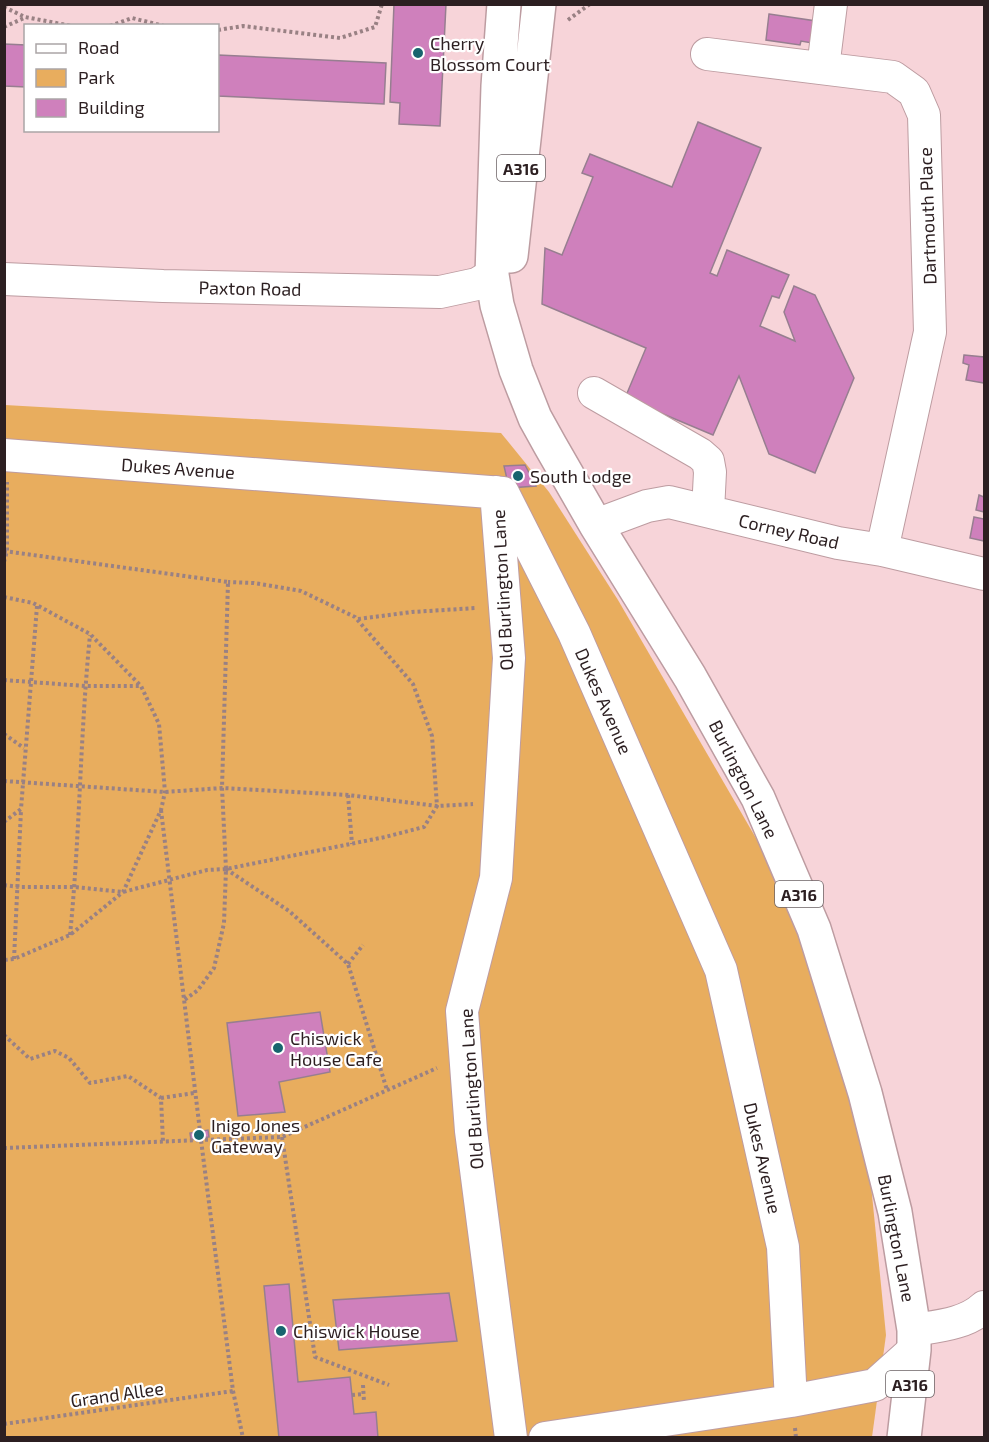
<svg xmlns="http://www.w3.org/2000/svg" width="989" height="1442" font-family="'Exo 2',sans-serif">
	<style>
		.green { fill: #e8ad5e }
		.building { fill: #cf80bc; stroke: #977e90; stroke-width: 1.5 }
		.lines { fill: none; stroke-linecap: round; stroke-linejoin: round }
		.minor-casing { stroke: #bd9ca1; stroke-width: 34 }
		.highway-casing { stroke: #bd9ca1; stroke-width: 36 }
		.path { stroke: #998184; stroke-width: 4; stroke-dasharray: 3 3; stroke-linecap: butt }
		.minor { stroke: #fff; stroke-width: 32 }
		.highway { stroke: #fff; stroke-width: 33 }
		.poi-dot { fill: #17646e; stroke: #fff; stroke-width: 2 }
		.labels { text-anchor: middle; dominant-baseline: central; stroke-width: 4.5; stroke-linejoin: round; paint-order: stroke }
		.shield { fill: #fff; stroke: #6b6264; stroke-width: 1.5 }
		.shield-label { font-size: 16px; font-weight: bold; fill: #2c1f21 }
		.poi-label { font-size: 18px; fill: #2c1f21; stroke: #fff; text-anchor: start }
		.street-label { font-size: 18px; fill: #2c1f21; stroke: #fff }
	</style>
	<rect width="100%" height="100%" fill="#f7d4d9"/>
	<path class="green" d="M5,405L501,433L549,492L618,600L782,883L866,1135L886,1335L872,1437H5Z"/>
	<path class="building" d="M394,4H446L440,126L399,124L400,103L390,102Z
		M769,14L816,21L812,43L801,41L800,45L766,40Z
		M4,44L26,45V87L4,86Z
		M218,55L386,63L384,104L218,96Z
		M698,122L761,148L710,273L717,276L727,250L789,275L779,298L772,296L760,326L795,341L784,312L794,286L815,295L854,378L815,473L769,454L739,376L713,435L625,398L646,348L542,304L545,248L562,255L593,177L582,173L590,154L672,187Z
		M964,355L984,357V383L966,380L969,365L963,363Z
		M525,465L536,486L509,488L504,466Z
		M979,495L984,497V512L976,510Z
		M974,517L984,519V541L970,538Z
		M320,1012L330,1072L279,1082L285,1112L238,1116L227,1023Z
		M208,1130L209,1137L191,1140L190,1133Z
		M289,1284L298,1382L350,1377L354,1414L376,1412L378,1438H279L264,1286Z
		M449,1293L457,1341L339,1350L333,1300Z"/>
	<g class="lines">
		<defs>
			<path id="minor" d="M707,54L893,77L914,92L924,115L930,332L882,550
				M823,68L831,4
				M4,279L163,286L440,292L477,284L492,275
				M594,393L700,454L708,461L710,472L708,511
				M4,455L503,493L574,633L721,970L783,1247L791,1401
				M496,492L509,658L496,878L462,1011L471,1131L511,1438
				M596,525L647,506L669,502L838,543L882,550L984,574
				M914,1330C938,1326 966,1324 984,1307
				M545,1438L791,1401L875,1385L914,1350"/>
			<path id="highway" d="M504,4L498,86L492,275L497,305L516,370L535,418L550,445L596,525L690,677L758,798L814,929L865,1093L895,1212L914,1330V1350L904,1438
				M511,256L539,4"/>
		</defs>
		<use href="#minor" class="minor-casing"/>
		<use href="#highway" class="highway-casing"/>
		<path class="path" d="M4,7L25,17L72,26
			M568,20L590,4
			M110,26L132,18L164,26
			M4,27L24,18
			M218,30L243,26L340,38L375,27L382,4
			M4,551L228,582L222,788L226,869L224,923L214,968L198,990L183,1001
			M4,562L7,551V482
			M4,597L33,603L90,634L141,686L159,724L165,792L161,810L123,892L70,935L14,959L4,960
			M358,619L412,612L476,608
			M4,680L85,686H141
			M4,734L24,748
			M4,781L165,792L222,788L348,795L437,806L473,804
			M348,795L352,844
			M161,810L200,1131
			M4,822L21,809L37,606
			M226,869L289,911L348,964L387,1090
			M4,885L19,887H75L123,892L207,870L226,869L385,837L424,827L437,806L432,736L413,684L355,617L301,591L254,583L228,582
			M70,935C80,835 80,735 90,635
			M14,959L21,810
			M348,964L363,945
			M4,1035L30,1059L55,1051L69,1058L90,1083L128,1076L161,1098L163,1142
			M161,1098L194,1093
			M282,1137L315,1357L389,1385
			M201,1138V1140L282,1137L437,1068
			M4,1148L201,1140L233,1391L243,1438
			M363,1385L364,1402
			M352,1395L364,1394
			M4,1424L233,1391
			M795,1428L796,1438"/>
		<use href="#minor" class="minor"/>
		<use href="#highway" class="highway"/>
	</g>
	<g class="poi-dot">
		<circle cx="418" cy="53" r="6"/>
		<circle cx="518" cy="476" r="6"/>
		<circle cx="278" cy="1048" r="6"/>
		<circle cx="199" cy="1135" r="6"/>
		<circle cx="281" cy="1331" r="6"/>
	</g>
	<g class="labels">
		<g class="shield">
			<rect x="497" y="155" width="48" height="26" rx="4.5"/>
			<rect x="775" y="881" width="48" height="26" rx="4.5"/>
			<rect x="886" y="1371" width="48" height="26" rx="4.5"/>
		</g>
		<g class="shield-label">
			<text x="521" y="168">A316</text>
			<text x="799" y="894">A316</text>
			<text x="910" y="1384">A316</text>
		</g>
		<g class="poi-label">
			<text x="430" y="43">Cherry<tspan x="430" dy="21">Blossom Court</tspan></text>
			<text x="530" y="476">South Lodge</text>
			<text x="290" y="1038">Chiswick<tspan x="290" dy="21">House Cafe</tspan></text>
			<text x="211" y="1125">Inigo Jones<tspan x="211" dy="21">Gateway</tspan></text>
			<text x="293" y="1331">Chiswick House</text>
		</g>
		<g class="street-label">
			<text transform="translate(927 216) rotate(-92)">Dartmouth Place</text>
			<text transform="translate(250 288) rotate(1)">Paxton Road</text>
			<text transform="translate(178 468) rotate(4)">Dukes Avenue</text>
			<text transform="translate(789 531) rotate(13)">Corney Road</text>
			<text transform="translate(502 590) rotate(-93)">Old Burlington Lane</text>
			<text transform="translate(604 701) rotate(66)">Dukes Avenue</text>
			<text transform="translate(744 779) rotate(63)">Burlington Lane</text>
			<text transform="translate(471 1089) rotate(-94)">Old Burlington Lane</text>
			<text transform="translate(763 1158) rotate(77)">Dukes Avenue</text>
			<text transform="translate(897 1238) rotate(79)">Burlington Lane</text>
			<text transform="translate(117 1394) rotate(-8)">Grand Allee</text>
		</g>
	</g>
	<rect width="989" height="1442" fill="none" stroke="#2c1f21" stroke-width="12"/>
	<rect x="24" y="24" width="195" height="108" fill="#ffffff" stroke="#aba5a6" stroke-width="1.5"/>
	<rect x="36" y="44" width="30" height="9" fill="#ffffff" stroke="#aba5a6" stroke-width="1.5"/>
	<text x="78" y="54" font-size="18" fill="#2c1f21">Road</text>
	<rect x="36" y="69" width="30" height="18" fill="#e8ad5e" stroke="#aba5a6" stroke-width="1.5"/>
	<text x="78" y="84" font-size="18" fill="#2c1f21">Park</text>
	<rect x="36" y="99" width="30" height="18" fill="#cf80bc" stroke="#aba5a6" stroke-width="1.5"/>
	<text x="78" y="114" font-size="18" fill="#2c1f21">Building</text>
</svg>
